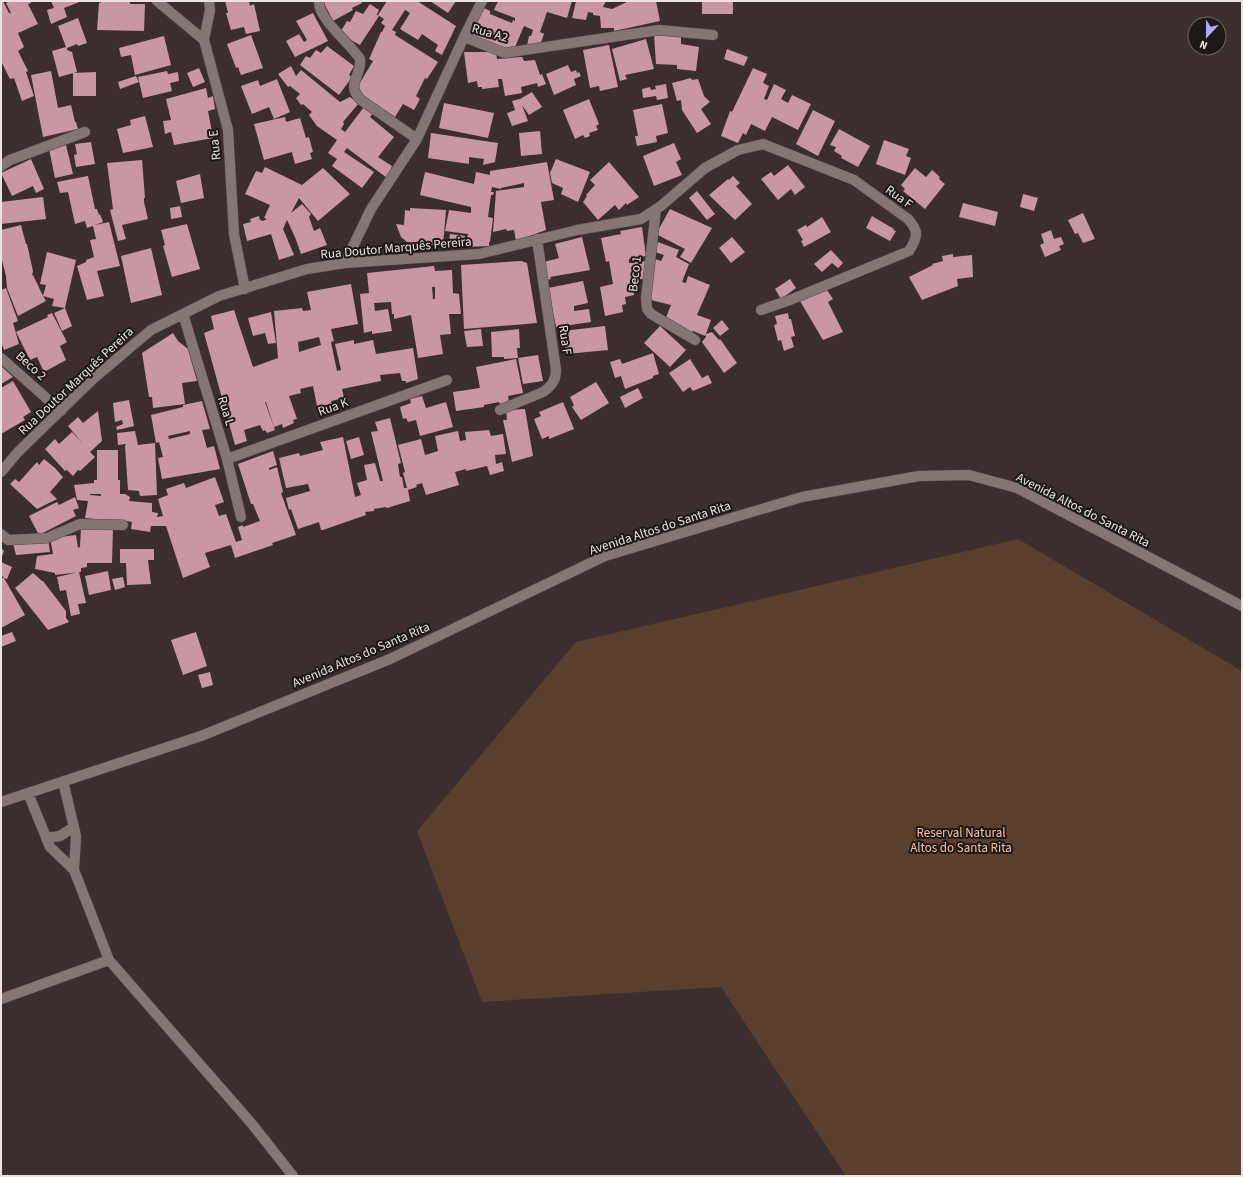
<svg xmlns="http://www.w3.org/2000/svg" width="1243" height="1177" font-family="'Source Sans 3',sans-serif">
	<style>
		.green { fill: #5a3f2e }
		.building { fill: #c996a6; fill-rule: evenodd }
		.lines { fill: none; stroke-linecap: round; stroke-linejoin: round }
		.minor-casing { stroke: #574b4b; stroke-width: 11 }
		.minor { stroke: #857575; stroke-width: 10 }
		.labels { text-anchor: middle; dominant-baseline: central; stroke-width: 4; stroke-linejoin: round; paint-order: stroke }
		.street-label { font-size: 13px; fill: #ece2e2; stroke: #1e1818 }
		.park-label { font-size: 13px; fill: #f6c1a0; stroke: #1e1818 }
	</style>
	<rect width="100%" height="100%" fill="#3c2e2e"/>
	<path class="green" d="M1018,539L1242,671V1176H846L721,987L482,1002L417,831L576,642Z"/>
	<path class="building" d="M1,1H3L9,13H11L6,3L10,1H31V3L28,4L38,24L18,33L24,47L18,51L28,71L26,72L34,96L22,101L14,78L10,79L1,61Z
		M51,1H82L64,8L67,17L51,24L47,10L54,8Z
		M104,1H130V4H145L144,31L97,30L99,3Z
		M225,1H249L250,6L254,4L260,31L246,34L244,27L231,30L226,13H228Z
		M323,1H361L362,3L352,8L353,10L333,21Z
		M387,1H417L456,26L442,55L435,51L438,45L422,34L418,40L400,29L410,13L405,10L392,30L396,32L395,35L438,62L427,79L425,78L416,96L420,99L414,110L403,104L395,117L355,91L373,61L369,59L381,32H382L385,26L381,23L384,19L378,15Z
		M430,1H456L448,13Z
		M498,1L546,2L572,1L567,18L547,12L540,32L544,34L540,45L527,46L529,36H531L533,30L524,26L515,47L508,48H499L470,37L484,8L490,11V14L512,23L513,20L515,21V18L494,10Z
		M576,1H606L603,7L612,9L629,1H656L660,21L614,31V28H601L600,16L593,15V13L588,12L586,20L572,18Z
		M702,1H733V14H702Z
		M370,4L379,10L377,14H376L379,16L360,45L349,39V38L341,31L347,21L350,22L356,11L363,14Z
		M313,13L328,41L295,57L286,41L299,34L304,42L307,40L296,21Z
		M78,18L87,43L78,46L77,44L67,48V50L72,52L77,72L59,77L52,51L66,47L58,26Z
		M251,35L263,68L241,75L238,67L236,68L227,44Z
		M654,35L681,37V44L699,47L696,71L677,69V65L656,64Z
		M164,36L171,65L135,75L131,55L121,57L119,48Z
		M646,39L654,69L625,75L627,79L620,81L612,49Z
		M609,45L618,87L600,91L599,86L590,88L583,50Z
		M327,46L354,66L349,75L352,77L339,95L300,65L306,56L310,58L316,50L321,53Z
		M727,49L748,57L744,66L724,59Z
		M464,52H496L497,59L522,57L524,61L535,60L540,75L542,74L546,84L538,87L537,83L521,87L522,93L505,96L502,79H498L499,87L482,89V87H478L477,81L468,83Z
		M568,65L571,72L576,70L577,73L579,72L581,76L574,79L576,85L554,95L546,74Z
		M291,66L296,76L301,70L340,102L350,97L359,103L343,122L344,124L341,129L345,132L364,107L373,113L370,117L394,137L378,157L392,166L387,178L347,148L344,152L374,172L362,188L332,166L337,159L328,153L337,140L317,126L309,115L312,112L303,104L301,105L296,98L300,94L290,86L288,87L278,74Z
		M199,68L205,82L193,87L187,73Z
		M753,68L767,74L763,83L769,86L764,99L767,100L774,84L786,90L781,99L788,103L792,95L811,104L798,130L772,117L765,131L751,124L746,135L743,133L738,143L721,136L730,111L732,112Z
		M51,71L58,108L71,105L75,122H76L78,129L43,137L31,75Z
		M167,71L168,74L178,72L179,81L170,83L172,91L143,98L138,77Z
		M96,72V96H73V73Z
		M136,76L139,82L120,89L118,82Z
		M691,78L692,80L698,79L704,96L710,102L701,109L711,124L697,133L682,110L681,100L677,101L672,83Z
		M277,79L290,112L274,119L269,107L252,114L241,86L258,80L260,86Z
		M666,84L668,98L657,100L656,96L643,98L642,89L650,87L651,90L656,89L655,86Z
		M206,88L208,98L213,96L215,109L208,111L213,138L174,145L171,132L165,134L163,121L171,120L166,99Z
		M532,92L542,107L529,115L522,105L528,121L512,126L507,113L515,110L512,101L520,99Z
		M589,99L599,124L596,126L598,130L589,133L590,136L585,138L583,135L575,139L563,110Z
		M444,103L494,113L488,138L439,128Z
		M662,104L668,133L656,136L657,142L637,146L635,136H638L633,110Z
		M813,110L835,121L818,156L796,144Z
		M145,116L153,147L123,153L117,129L131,125L130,120Z
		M285,117L286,122L300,118L306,138L309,137L313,152L310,153L312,159L295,164L292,152L264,160L254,124Z
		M839,129L870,146L858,167L841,158L842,156L834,151L836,147L830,145Z
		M540,131L542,154L521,156L519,133Z
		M431,133L498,143L495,162L483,165L484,159L469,157V164L428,158Z
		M884,140L909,149L906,156L911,158L905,175L876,164Z
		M91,142L95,164L76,167L74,155L77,154L75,144Z
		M674,143L681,159L676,162L682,175L654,186L643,156Z
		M66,145L73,174L55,178L49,149Z
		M31,159L44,189L36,193L33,186L12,196L1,173Z
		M556,159L590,172L578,202L561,194L563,188L552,183L550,173Z
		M142,160L145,198H144V202L148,219L122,225L126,239L118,241L110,210L113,209L107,163Z
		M547,162L554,200L541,202L546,230L516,241L514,230L507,231L506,229L493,232L496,191L524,187V183L501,188V189L492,187L491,192H494L493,195H491L488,217L493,218L490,242H489V246L466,247L468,234L445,231L449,210L471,213V207L420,195L425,172L474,184L476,172L490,175V171Z
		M609,162L639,197L627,205L626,203L619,210L615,205L598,220L583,202L587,196L586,195L595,185L590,180Z
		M788,165L805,187L795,195L791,189L778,200L761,179L771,172L774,176Z
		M265,167L302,185L323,168L350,194L318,221L299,198L291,213L302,204L311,214L309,217L314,231L320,228L327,245L301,254L295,237L287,220L283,229L294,255L279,260L271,234L247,241L243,224L251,222L250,219L259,216L260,220L263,221L267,219L264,218L270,205L245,194L256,171L262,173Z
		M915,168L926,177L932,170L940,177L939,179L945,184L925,209L903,191L905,189L901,185Z
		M200,174L204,198L181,203L176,181Z
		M88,176L95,209H97L99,215L100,214L103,222L95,225L109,222L120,266L97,271L104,296L87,300L77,266L86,262V260L94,257L90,240L96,239L93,226L87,228L85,221L75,224L68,192L60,193L57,182Z
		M733,176L740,183L736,186L752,204L735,220L709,195L728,179L729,180Z
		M697,191L715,214L707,220L689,198Z
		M1023,194L1038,198L1034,211L1020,207Z
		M43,197L46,219L1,224V202Z
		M963,203L998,212L995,226L959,217Z
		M180,206L182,217L171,219L170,208Z
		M410,208L446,210L443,246L407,242L401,237L396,224L404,225L405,210L410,211Z
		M670,209L712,228L691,263L680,257L685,249L656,234Z
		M1083,213L1095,239L1083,243L1078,233L1075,234L1068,220Z
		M872,216L894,229L893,230L896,231L890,241L866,228Z
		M822,217L831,232L804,247L801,241L803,240L797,230L806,225L807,227Z
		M187,224L200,269L172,277L163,246L165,245L161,230Z
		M21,225L26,244H27L33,271L32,276L33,275L43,296L46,285L40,284L47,252L76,260L65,308L72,326L62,331L54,313L65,308L52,306L54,299L43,296L46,301L18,316L7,288L6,276L1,257V230Z
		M642,227L646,256L629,259V263L647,261L643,279L633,280L634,295L625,297L626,304L622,305L623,312L605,316L600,287L613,284L609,261L606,262L601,238L621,234L620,231Z
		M1051,230L1054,239L1061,237L1064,244L1059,246L1061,250L1045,257L1040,245L1044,243L1041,234Z
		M450,234L465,236L463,246L459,245V244L456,243V245L449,243Z
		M582,237L590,270L550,277L551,279L547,280L544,262L559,258L555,244Z
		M732,237L745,252L731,263L719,248Z
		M658,242L679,250L676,257L689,264L682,282L686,283L688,276L710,285L697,315L711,320L706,334L712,332L719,340L720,339L737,363L724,373L702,342L706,337V334L705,336L693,331L692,332L673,325L665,320L671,305L647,299L655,259L661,261L664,255L655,252Z
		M151,248L162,295L131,303L121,256Z
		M831,250L843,263L838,268L832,263L822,272L814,264Z
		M953,254V257L972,255L973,277L957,279L958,286L922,300L909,277L933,265L932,264L943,261L942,256Z
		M521,261L527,263L537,323L464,329L461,265Z
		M434,266L435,271L452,270L453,293L459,294L461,314H449L451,334L440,335L443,354L418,358L411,315L394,319V314H392L391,302L374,303L375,311L388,309L392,331L372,334V331L364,333L360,294L369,293L367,273ZM432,287H435V299H433Z
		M790,279L796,288L781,299L775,289Z
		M583,281L588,303L574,306V311L589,309L591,322L556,327L548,288Z
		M351,284L358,324L331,329L334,341L331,342L337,371L341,370L335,344L354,340V344L373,340L376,354L413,348L418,379L406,383V381H402L400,373L380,375L381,381L342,389L344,398L331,401L333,408L318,411L313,386L300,389L301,393L289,396L297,419L293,420L294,423L283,428L282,424L274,427L266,402H265L275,430L267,433L265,430L263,431L260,425L244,430L247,441L235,445L204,333L214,329L211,316L234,310L253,367L278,358L274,311L302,308L303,311L311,310L307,292ZM319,337L321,345L299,352L298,342Z
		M825,287L833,299L828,302L843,332L823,340L800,301Z
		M6,288L18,321L13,323L19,344L4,350L1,342V290Z
		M271,312L276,343L268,344L265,333L253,336L248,318Z
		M52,313L67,342L60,346L66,360L44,372L37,357L30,360L16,332L48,317L47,315Z
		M788,313L789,319H791L795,336L791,337L794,347L784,351L781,340L778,341L774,325L777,324L775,316Z
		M722,320L729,329L720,336L713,328Z
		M605,326L608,350L566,354L563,331Z
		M660,326L686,350L670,367L644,343Z
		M481,329L483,346L467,347L464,331Z
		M519,329L520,348H517L518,358L504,359V357H492L491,332Z
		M173,333L178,341L188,349L197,381L182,383L185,404L153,408L152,397H149L142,353Z
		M653,353L659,374L653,376V378L625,389L621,376L615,378L610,362L620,359L622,364Z
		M538,355L543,381L523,384L518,358Z
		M516,359L523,393L508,396L509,402L500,404L499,402L484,405V407L456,411L453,392L480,388L476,367Z
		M690,359L702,378L708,375L712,383L693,391L690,387L683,392L669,373Z
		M1,366L13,377L1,384Z
		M13,381L31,412L23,417L25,420L1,434V388Z
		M596,382L609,403L581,420L572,407L574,405L570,397Z
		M638,388L643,398L625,408L620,397Z
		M422,396L426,408L446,402L453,427L420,436L416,420L408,422L406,418L403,419L400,407L411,403L410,399Z
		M129,400L134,426L117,430L116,427L123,424L122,420L115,422L113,403Z
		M202,401L210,429L202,430L207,448L214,446L220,469L162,479L158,458L163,457L159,442L156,443L151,415L183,407V405ZM190,431V434L169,439L168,436Z
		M563,402L574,429L549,439V436L542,439L534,419L541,416L539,412Z
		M525,409L533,456L512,462L503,420H507L506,410Z
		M98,411L102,441L90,452L95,457L80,471L78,470L73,476L67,470L65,471L45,449L55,439L59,444L72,432L83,444L68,426L78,417L83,423Z
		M390,418L401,463L398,464L400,477H402L404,488H407L403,473L405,472L398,445L421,439L425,455L438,451L435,436L458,431L460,441L466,440L465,432L489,430L491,436L503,434L506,454L495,455L496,464L502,462L504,471L490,475L487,466L466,471V469L455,472L459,485L426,495L422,483L416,485L417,487L408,490L410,501L387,508L386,507L374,509V511L365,512L366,515L323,530H321L319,522L298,529L291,509L289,510L286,498L310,491L308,484L286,488L279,458L299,453L300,456L323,450L320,442L343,437L355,497L361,495L357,483L367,480L364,465L375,463L380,481H383L371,432L378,431L375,422Z
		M135,431L138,445L155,443L157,495L140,496L139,491L128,490L125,446L126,444L118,445L117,433Z
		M359,437L364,455L351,459L346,441Z
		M97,450H118V480H120V494H125L130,497L129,501L152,503V512L158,513L157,517L163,516L158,499L168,495L166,489L184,483L186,488L215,477L224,502L215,505L219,516L226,514L236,542L242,540L238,527L243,525V527L260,521L253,504H251L238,464L273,451L277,465L269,468V470L277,467L283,492L281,493L296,535L272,543L273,545L235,558L231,545L205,553L210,567L183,578L166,526H151L150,532L131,529L132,522L127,521V523L85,518L88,501L77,500L74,485L94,483V480H97ZM90,494H101V496L90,495Z
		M44,459L55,468L63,477L50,492L57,499L37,509L10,484L15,479L19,482L37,462L39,465Z
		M75,497L79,508L73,510L76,516L39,535L29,516L57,502L59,505Z
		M81,527L113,528L112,563H87V567L81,568V572L55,575V573L35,569L37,556L53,554L50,538L76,535L78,548L80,547Z
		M48,539L50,552L16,555L13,543Z
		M1,548L4,551L1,559Z
		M120,549H154V560H148L151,584L127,585L126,563H120Z
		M1,562L12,567L7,579L4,578L25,615L1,628V579L4,577L1,576Z
		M108,571L111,590L89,595L85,576Z
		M79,572L86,603L78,604L80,614L71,616L66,590L60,591L57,577Z
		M33,573L42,581H43L66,611V618L69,622L48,630L15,588Z
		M123,577L125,587L115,590L112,579Z
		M12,632L16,641L1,647V636Z
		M196,632L207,666L183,675L171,640Z
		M210,672L213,685L202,688L198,675Z"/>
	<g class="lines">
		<defs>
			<path id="minor" d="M157,1L204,40
				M209,1L210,10L204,40L228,130L234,234L245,289
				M319,1C318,19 350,43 360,59C362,76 345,84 361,100L417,139
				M464,37L482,1
				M1,166L10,160L85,132
				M656,209L646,298L647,309L651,314L695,340
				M345,263L371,209L417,139L464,37L505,53L659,30L713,35
				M183,314L227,459L241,517
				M1,358L61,411
				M500,410L543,392C552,386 556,380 556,370L537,239
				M227,459L447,380
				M1,472L18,452L93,379L151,330L219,296L307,269L345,263L479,254L577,230L641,219L661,206L705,168L738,150L763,144L854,180L908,219C919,231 918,237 909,251L790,300L761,310
				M1,534L8,540L47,538L80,524L123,525
				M63,781L76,836L74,870
				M28,793L50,847L74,870L109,960L252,1124L293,1176
				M1,802L201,736L390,659L605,556L802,497L919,476L969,475L1017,488L1242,606
				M46,838L60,836L74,827
				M1,999L109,960"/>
		</defs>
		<use href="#minor" class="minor-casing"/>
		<use href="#minor" class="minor"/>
	</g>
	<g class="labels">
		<g class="street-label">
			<text transform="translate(490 33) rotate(16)">Rua A2</text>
			<text transform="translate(215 145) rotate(-96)">Rua E</text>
			<text transform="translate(899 197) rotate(36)">Rua F</text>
			<text transform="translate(396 248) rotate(-5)">Rua Doutor Marquês Pereira</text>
			<text transform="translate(635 274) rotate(-84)">Beco 1</text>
			<text transform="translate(565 340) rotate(82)">Rua F</text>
			<text transform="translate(31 366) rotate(42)">Beco 2</text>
			<text transform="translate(76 381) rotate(-43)">Rua Doutor Marquês Pereira</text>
			<text transform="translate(333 407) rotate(-20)">Rua K</text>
			<text transform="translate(226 411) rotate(73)">Rua L</text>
			<text transform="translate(1083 510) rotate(27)">Avenida Altos do Santa Rita</text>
			<text transform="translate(660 528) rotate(-18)">Avenida Altos do Santa Rita</text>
			<text transform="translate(361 655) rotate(-23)">Avenida Altos do Santa Rita</text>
		</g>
		<g class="park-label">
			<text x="961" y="833">Reserval Natural<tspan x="961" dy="15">Altos do Santa Rita</tspan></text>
		</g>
	</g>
	<rect width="1243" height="1177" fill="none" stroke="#ece2e2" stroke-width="4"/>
	<g transform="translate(1207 36) rotate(202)"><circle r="19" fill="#1e1818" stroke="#706969"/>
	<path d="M0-3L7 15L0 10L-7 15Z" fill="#b1adfa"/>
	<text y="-6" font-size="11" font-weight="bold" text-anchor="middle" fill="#ece2e2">N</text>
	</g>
</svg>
